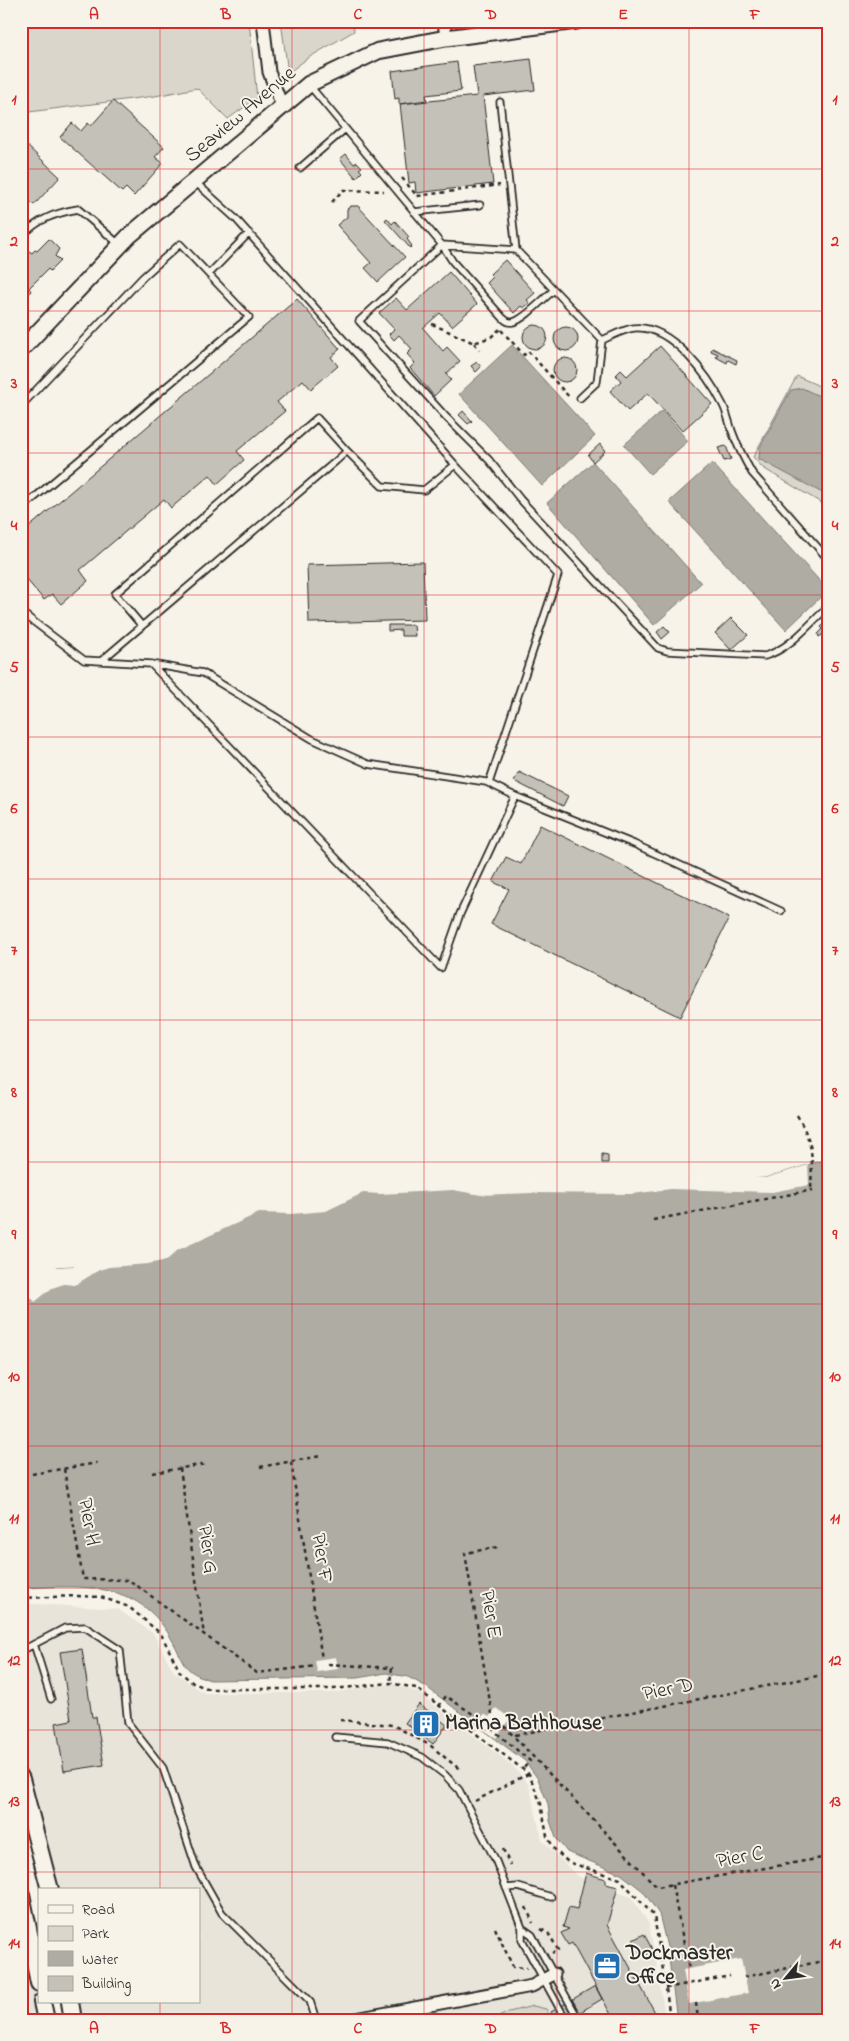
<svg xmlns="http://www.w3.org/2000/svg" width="849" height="2041" font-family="'Indie Flower',sans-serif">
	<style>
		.built { fill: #e8e4da }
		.green { fill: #dad6cc; stroke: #82807c }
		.water { fill: #afaca4; stroke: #7a7874 }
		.pier { fill: #f7f3e8 }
		.building { fill: #c4c1b9; stroke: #2b2b2b }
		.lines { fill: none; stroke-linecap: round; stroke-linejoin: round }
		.service-casing { stroke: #2b2b2b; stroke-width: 9 }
		.minor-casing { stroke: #2b2b2b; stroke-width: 15 }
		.tertiary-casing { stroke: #2b2b2b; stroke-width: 19 }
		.secondary-casing { stroke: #2b2b2b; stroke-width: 20 }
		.path { stroke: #2b2b2b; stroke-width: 2.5; stroke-dasharray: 4 4; stroke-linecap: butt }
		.service { stroke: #f7f3e8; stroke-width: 5.5 }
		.minor { stroke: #f7f3e8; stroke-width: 11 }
		.tertiary { stroke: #f7f3e8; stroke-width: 15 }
		.secondary { stroke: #f7f3e8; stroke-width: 16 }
		.grid { fill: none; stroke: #d62828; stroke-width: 1; stroke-opacity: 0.55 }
		.labels { text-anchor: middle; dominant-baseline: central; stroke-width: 4; stroke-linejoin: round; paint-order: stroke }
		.street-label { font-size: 21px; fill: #2b2b2b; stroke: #f7f3e8 }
		.poi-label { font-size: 21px; font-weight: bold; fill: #2b2b2b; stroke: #f7f3e8; text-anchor: start }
		.neatline { fill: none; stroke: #d62828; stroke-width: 2 }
		.grid-label { font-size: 16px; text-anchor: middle; font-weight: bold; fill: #d62828 }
	</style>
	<rect width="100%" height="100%" fill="#f7f3e8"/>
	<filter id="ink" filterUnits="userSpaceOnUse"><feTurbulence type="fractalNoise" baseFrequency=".02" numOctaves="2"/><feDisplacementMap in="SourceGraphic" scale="10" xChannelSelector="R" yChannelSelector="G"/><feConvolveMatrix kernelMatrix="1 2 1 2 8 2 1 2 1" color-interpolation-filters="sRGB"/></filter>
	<g filter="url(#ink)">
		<path class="built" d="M21,1603L117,1609L153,1633L174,1672L204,1693H330L391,1684L417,1692L513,1766L529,1785L542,1840L577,1876L631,1897L649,1924L666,2020H71L67,2002H199V1890H43L21,1796Z
			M21,1932L43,2020H21Z"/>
		<path class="green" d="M21,21H249L257,98L228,119L197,88L155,96L21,113Z
			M281,21H353L354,31L308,58L288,73Z
			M797,376L828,390V507L763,468L753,457Z
			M533,2006L546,2009L552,2020H492L509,2012Z"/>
		<path class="water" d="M512,345L595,436L542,486L459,394Z
			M802,388L828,400V496L759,459L760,447L791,390Z
			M662,411L688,441L650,474L624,445Z
			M593,462L701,583L654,625L547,503Z
			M712,463L828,590L786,630L669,502Z
			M828,1159V2020H677L668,1951L659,1914L643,1891L621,1874L567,1852L556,1838L550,1821L548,1804L538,1779L525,1761L425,1686L408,1677L386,1673L358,1678L210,1680C180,1670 185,1662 171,1638C138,1579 79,1586 21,1588V1294L27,1293L56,1267L73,1266L180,1247L245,1212L317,1205L354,1197L363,1189L765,1178Z"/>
		<path class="pier" d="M808,1165L809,1185L772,1192L671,1189L632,1194L530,1193L481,1195L453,1190L381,1194L363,1193L326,1211L291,1214L259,1213L178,1250L167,1260L148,1264L109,1267L99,1270L75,1285L64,1284L52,1288L35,1302L27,1293V1290L38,1278L46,1265L56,1267L73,1266L79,1262L179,1244L244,1209L274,1203H317L353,1195L363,1187L501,1180L740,1176L765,1178Z
			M336,1657L338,1669L317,1672L315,1660Z
			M496,1708L510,1718L496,1738L477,1725L484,1714L489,1717Z
			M741,1959L748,1993L689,2004L683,1970Z"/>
		<path class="building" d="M531,59L535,90L483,96L493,184L416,193L415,182L409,183L400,104L477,96L473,66Z
			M457,62L461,91L426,95L427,100L399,104V98L395,99L392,71Z
			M113,101L164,147L155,157L163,163L134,196L126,188L122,192L60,137L72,123L81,131L88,123L91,126Z
			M24,143L60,177L34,205L21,194V146Z
			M346,154L354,164L357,162L362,167L359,169L362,172L356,178L340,159Z
			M351,206H358L405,257L378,282L365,268L371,263L337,225L347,217V209Z
			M387,218L392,224L395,221L409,237L407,239L412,246L410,248L385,220Z
			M49,239L59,249L55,256L60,261L50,271L48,269L29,288L31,291L21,301V263L27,258L26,254L29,251L32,253L35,250L37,251Z
			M505,260L535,293L527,300L530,303L523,308L521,306L514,313L487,283L493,277L490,274Z
			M449,272L477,304L452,326L440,313L423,328L443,351L447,347L460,361L446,374L451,380L434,396L410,368L415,363L407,354L412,349L399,335L394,340L389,334L394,329L379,313L396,298L407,310Z
			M297,299L340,349L331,357L338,366L311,389L303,380L277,402L285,411L237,451L244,460L217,484L210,475L171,508L164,499L80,570L88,581L61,604L52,594L44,600L21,573V534Z
			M523 337a12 12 0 1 1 24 0a12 12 0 1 1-24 0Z
			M554 339a12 12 0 1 1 24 0a12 12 0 1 1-24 0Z
			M660,346L712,404L682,431L648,393L628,411L610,391L621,381L616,375L621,370L627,376Z
			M712,348L737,360L736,364L728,360L727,363L716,357L718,354L711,351Z
			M553 370a12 12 0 1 1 24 0a12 12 0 1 1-24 0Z
			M477,362L481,367L476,372L471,366Z
			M463,411L472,421L468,424L459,415Z
			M600,444L605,451L593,462L588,455Z
			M726,446L731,459L724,461L718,448Z
			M423,562L425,620L309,623L307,565Z
			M731,618L748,635L731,650L715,633Z
			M828,621V631L819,637L818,634L823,629L821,627Z
			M388,625H414L415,636H401V630L388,631Z
			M664,626L670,632L662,639L657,632Z
			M519,772L568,796L563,806L514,781Z
			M540,825L729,918L680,1017L491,924L509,889L493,882L506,857L521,864Z
			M602,1154L608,1155V1163H602Z
			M82,1649L92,1717H96L104,1765L64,1771L56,1723L71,1720L60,1652Z
			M419,1704L447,1725L433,1744L405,1723Z
			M586,1873L606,1879V1884L618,1887L607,1925L657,2016L649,2020H614L572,1943L568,1945L561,1933L569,1929L563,1927L569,1907L577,1909Z
			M644,1934L653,1951L642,1957L633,1940Z
			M595,1986L602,1999L567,2020H555L551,2012Z"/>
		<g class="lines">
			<defs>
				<path id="service" d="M310,86L442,245L453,262L503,318C506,321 509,323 513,322C524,320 545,297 554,290
					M500,102L516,250
					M300,168L345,129
					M194,181L236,219L459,469L558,575L489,783
					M414,212L480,205
					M21,237C38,219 55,213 78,209L120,245
					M209,274L249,233
					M602,340L516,250L442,245L359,321L447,418L489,460L520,499L658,648L667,651L765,656C790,649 809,624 828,607
					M602,340C612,336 624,329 634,328C671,324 709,377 723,405C727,413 729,422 732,431C737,445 744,459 752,473L828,559
					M580,398L597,382L602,340
					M21,406L143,277L180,244L249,317L21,509
					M347,451L382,486L424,490L455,465
					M21,612L84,660L151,664L203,673L312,739L368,764L486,782L515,796L460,914L441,968L151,664
					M101,661L336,461L347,451L317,418L115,594L142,626
					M515,796L634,844L781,911
					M34,1644L51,1699
					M21,1651L65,1628L85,1627L120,1650L128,1723L163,1768L196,1867L222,1913L310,2001L316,2020
					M335,1737L388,1742L422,1757L445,1775L459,1790L495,1859L522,1928V1940L566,2020
					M506,1888L518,1887L551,1897
					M522,1928L532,1935L579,2020"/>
				<path id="minor" d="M263,21L269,72L282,106
					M444,21L446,38
					M350,2020L532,1986L554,1974"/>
				<path id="tertiary" d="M21,350L129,236L309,84L378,51L446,38L577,21"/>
				<path id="secondary" d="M21,1779L50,1890
					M21,1894L39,1983
					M42,2002L46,2020
					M70,2002L73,2020"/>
			</defs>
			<use href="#service" class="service-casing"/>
			<use href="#minor" class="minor-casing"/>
			<use href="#tertiary" class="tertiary-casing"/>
			<use href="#secondary" class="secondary-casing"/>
			<path class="path" d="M402,178L417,196L500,185
				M332,202L343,190L384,191
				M432,324L474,343L491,337L501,328
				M501,330L524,355L528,351L570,398
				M474,343L480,350
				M797,1115C815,1147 812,1156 811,1191
				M653,1220L813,1190
				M291,1462L322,1659
				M260,1467L321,1456
				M180,1468L204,1635
				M64,1469L83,1579L129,1580L257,1673L316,1666
				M152,1473L206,1464
				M32,1474L97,1463
				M21,1598L78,1596L101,1597L129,1607L161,1634L180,1672L193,1683L209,1689H334L390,1683L416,1688L529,1774L541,1804L547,1836L555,1850L568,1862L620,1879L654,1916L666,1988L670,2020
				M328,1664L392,1668L390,1682
				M439,1706L446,1696L489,1725
				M492,1714L465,1553L498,1547
				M340,1720L393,1725L431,1746L458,1768L455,1771
				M504,1726L657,1887L828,1857
				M491,1728L530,1761L523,1769
				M515,1735L828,1674
				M475,1801L528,1774
				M503,1849L510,1865
				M672,1885L689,1969
				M526,1907L533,1923
				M495,1928L513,1967L527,1968
				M541,1929L549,1934L558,1950L552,1953
				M744,1977L828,1960
				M666,1988L730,1976
				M696,2003L698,2020"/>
			<use href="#service" class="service"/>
			<use href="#minor" class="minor"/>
			<use href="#tertiary" class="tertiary"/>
			<use href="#secondary" class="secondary"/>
		</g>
	</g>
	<path class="grid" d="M160,21V1890M292,21V2020M424,21V2020M557,21V2020M689,21V2020M21,169H828M21,311H828M21,453H828M21,595H828M21,737H828M21,879H828M21,1020H828M21,1162H828M21,1304H828M21,1446H828M21,1588H828M21,1730H828M21,1872H828M160,2002V2020"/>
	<defs>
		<symbol id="building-square" viewBox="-11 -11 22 22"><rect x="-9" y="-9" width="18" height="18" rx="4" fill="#1f6fb2" stroke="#f7f3e8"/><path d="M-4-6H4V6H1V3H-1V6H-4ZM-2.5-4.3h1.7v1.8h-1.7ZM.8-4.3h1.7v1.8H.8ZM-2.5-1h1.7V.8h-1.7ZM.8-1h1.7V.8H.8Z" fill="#fff"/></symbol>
		<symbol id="office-square" viewBox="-11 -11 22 22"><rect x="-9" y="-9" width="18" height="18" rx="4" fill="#1f6fb2" stroke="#f7f3e8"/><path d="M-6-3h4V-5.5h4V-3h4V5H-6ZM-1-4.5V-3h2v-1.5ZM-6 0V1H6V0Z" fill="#fff"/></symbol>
	</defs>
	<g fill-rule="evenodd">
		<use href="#building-square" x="410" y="1708" width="32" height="32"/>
		<use href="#office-square" x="591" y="1950" width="32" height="32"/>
	</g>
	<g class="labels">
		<g class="street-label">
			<text transform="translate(241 115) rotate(-40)">Seaview Avenue</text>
			<text transform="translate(88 1522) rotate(80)">Pier H</text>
			<text transform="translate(207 1549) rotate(82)">Pier G</text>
			<text transform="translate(321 1558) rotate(81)">Pier F</text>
			<text transform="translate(490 1614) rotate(81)">Pier E</text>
			<text transform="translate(668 1690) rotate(-11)">Pier D</text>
			<text transform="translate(740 1858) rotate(-10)">Pier C</text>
		</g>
		<g class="poi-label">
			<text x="445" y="1724">Marina Bathhouse</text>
			<text x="626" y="1954">Dockmaster<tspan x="626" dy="24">Office</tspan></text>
		</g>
	</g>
	<rect width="849" height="2041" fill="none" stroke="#f7f3e8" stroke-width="55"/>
	<rect x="38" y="1888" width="162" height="115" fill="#f7f3e8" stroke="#a5a39c"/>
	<rect x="48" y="1905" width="25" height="8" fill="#f7f3e8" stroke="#a5a39c"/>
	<text x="82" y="1914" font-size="15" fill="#2b2b2b">Road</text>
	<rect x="48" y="1926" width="25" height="15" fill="#dad6cc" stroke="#a5a39c"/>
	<text x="82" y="1938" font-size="15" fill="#2b2b2b">Park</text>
	<rect x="48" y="1951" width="25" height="15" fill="#afaca4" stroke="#a5a39c"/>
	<text x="82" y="1964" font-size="15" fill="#2b2b2b">Water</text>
	<rect x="48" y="1976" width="25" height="15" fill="#c4c1b9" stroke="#a5a39c"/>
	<text x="82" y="1988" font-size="15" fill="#2b2b2b">Building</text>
	<g transform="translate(786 1978) rotate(241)" stroke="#f7f3e8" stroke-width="4" paint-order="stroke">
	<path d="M0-4L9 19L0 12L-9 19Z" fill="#2b2b2b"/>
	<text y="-8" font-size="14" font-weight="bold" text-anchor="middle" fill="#2b2b2b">N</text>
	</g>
	<rect x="28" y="28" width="794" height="1986" class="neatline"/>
	<g class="grid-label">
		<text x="94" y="19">A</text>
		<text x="226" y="19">B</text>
		<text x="358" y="19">C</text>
		<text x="491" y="19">D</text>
		<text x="623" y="19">E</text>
		<text x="755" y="19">F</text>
		<text x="14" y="104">1</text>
		<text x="835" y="104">1</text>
		<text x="14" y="246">2</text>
		<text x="835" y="246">2</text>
		<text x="14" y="388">3</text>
		<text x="835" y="388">3</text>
		<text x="14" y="530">4</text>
		<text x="835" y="530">4</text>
		<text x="14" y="672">5</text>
		<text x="835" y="672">5</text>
		<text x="14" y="813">6</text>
		<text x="835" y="813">6</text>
		<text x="14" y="955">7</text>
		<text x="835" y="955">7</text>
		<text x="14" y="1097">8</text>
		<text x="835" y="1097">8</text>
		<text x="14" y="1239">9</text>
		<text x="835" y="1239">9</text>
		<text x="14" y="1381">10</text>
		<text x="835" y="1381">10</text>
		<text x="14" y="1523">11</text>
		<text x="835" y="1523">11</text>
		<text x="14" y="1665">12</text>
		<text x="835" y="1665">12</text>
		<text x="14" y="1806">13</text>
		<text x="835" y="1806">13</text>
		<text x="14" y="1948">14</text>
		<text x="835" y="1948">14</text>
		<text x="94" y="2033">A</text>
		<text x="226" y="2033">B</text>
		<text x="358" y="2033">C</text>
		<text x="491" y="2033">D</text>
		<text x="623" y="2033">E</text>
		<text x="755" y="2033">F</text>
	</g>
</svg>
